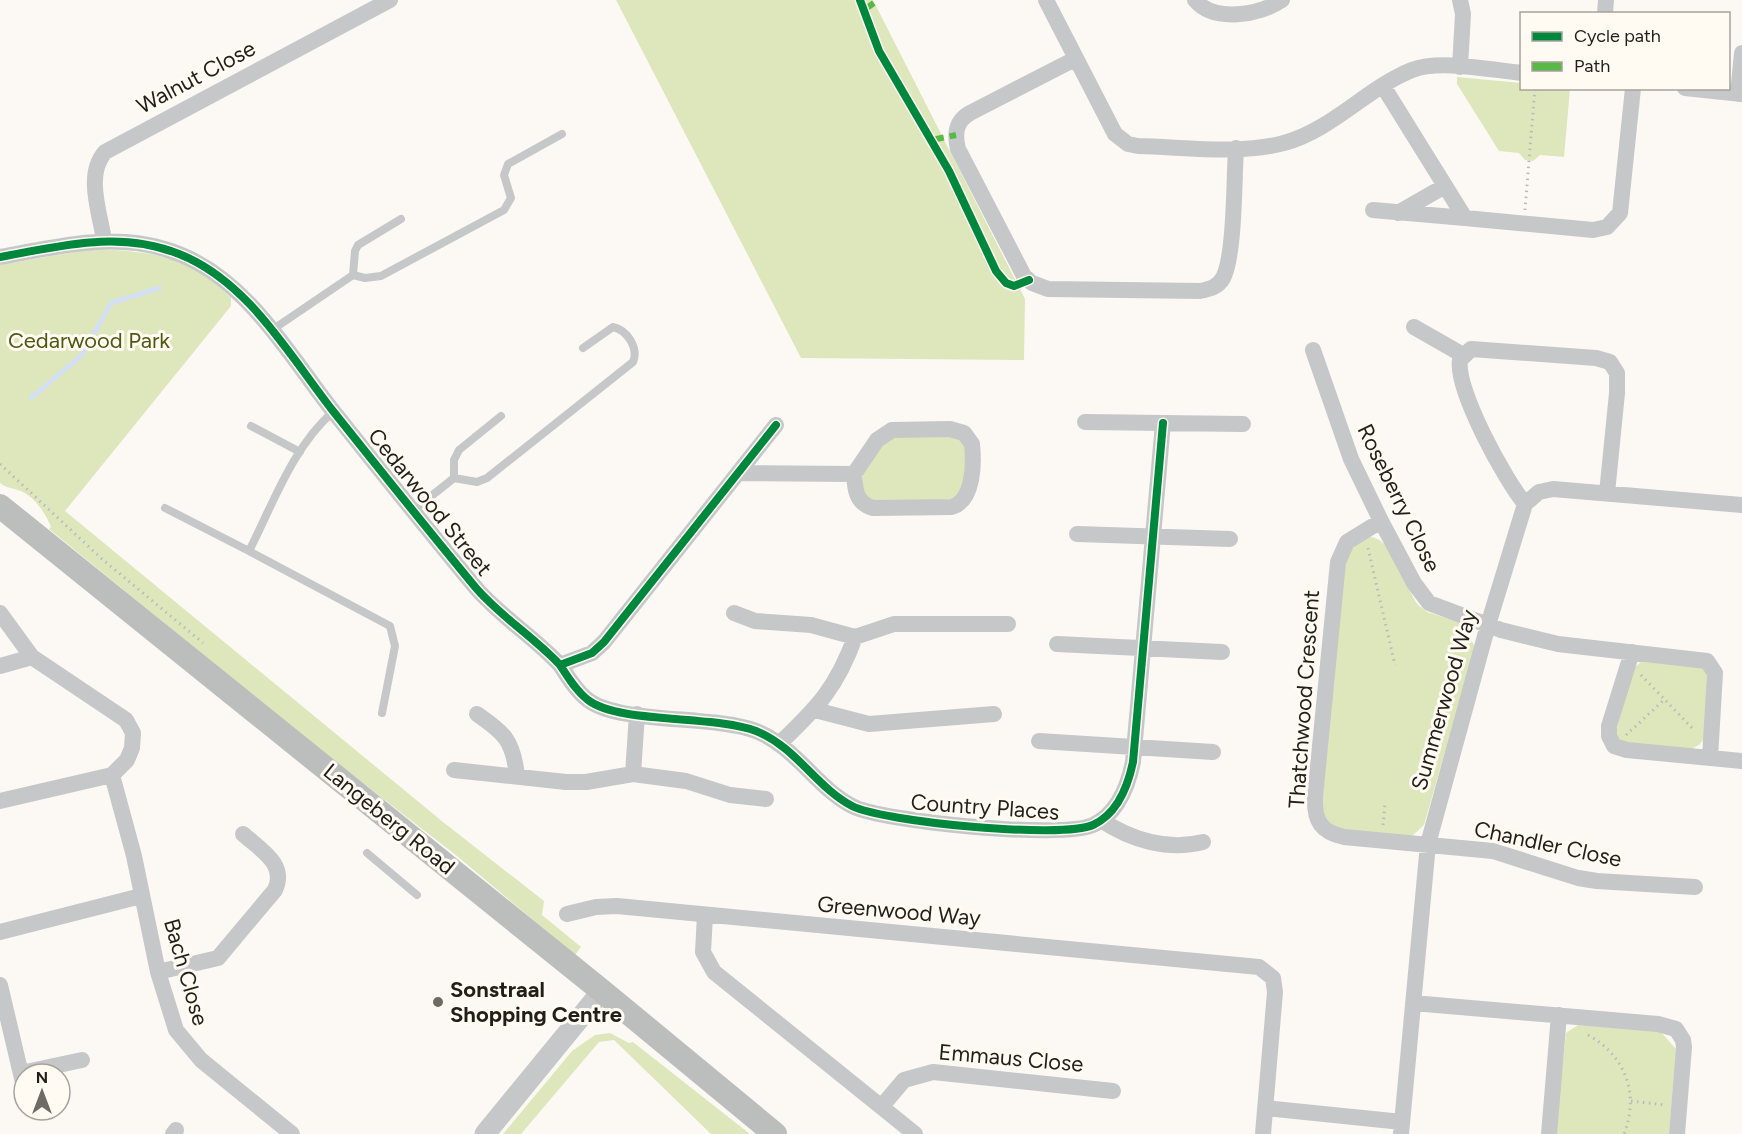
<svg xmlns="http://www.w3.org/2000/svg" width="1742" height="1134" font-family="Figtree,sans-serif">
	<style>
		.green { fill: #dee6bc }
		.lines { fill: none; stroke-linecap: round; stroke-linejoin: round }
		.stream { stroke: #d2dff6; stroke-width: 4.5 }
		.path { stroke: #bbbaba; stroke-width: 3; stroke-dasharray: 1.5 4.5; stroke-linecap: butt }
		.service { stroke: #c6c7c8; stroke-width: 8 }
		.minor { stroke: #c6c7c8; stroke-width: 16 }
		.tertiary { stroke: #c6c7c8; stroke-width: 21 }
		.secondary { stroke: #bcbebe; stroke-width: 24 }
		.quiet { stroke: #58b947; stroke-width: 6; stroke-dasharray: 12 6; stroke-linecap: butt }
		.cycleway-casing { stroke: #fffaf2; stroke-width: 11 }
		.cycleway { stroke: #00873e; stroke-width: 8 }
		.poi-dot { fill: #6e6b67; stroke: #fffaf2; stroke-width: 2 }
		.labels { text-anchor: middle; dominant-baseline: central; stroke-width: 6; stroke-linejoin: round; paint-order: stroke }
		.street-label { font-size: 22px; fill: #221f1a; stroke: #fffaf2 }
		.park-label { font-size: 22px; fill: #4e5a11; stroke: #fffaf2 }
		.poi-label { font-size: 22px; font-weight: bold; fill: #221f1a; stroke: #fffaf2; text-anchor: start }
	</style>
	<rect width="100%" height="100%" fill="#fcf9f5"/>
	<path class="green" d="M616,0H873L1025,299L1024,360L801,358Z
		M1457,77L1521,83L1522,88L1570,89L1564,157L1540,155L1533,161L1525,160L1519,153L1499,151L1457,84Z
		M91,249C151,251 185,255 231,297V306L65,511L443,822L544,901L542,915L581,947L575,955L457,856L310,742L49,529L51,527C46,514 36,499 23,492C15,488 8,489 0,483V265Z
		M888,437H954L963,441C968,457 966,484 958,499L872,503L861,495L863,470Z
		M1368,537C1393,535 1405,587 1418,605L1427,612L1462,623L1475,647L1424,825L1412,836L1335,830L1321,816L1344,563L1349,550Z
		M1642,661L1696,664L1707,670L1705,738L1699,745L1691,749L1625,744L1615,735L1634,668Z
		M1578,1025L1660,1031L1676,1049L1669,1134H1555L1566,1033Z
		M610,1033L629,1043L633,1042L750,1134H711L614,1040L599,1042L521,1134H503L572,1051L595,1035Z"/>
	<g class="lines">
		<path class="stream" d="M31,398L82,355L111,303L159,288"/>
		<path class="path" d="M1525,210L1535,88
			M0,464L102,559L203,643
			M1368,548L1395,665
			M1641,675L1695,731
			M1626,735L1665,699
			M1383,825L1385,803
			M1588,1035C1625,1055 1640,1094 1624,1134
			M1631,1101L1665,1105"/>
		<path class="service" d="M353,275L355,251L358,245L401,219
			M272,330L353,275L365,278L381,276L504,210L511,198L504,175L508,164L562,134
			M334,411C293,446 273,504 249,551L390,626L395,646L382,713
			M251,426L300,452
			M454,478V460L459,450L501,416
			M165,508L249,551
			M415,509L454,478L477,482L487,478L633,362C639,348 627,330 613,327L583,348
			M367,853L417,895"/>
		<path class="minor" d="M1046,0L1115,134L1128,144L1138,146C1185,147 1239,155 1284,143C1332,130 1367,88 1412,70C1440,59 1491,70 1522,73
			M1195,0C1214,23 1260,15 1282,0
			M1605,14L1606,0
			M1075,59L970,113C956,121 954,133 958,149L1024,276L1032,283L1048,289L1200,291C1210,289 1218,287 1223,278C1235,256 1234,176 1236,148
			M1460,67L1463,14L1460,0
			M1383,86L1465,218L1593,230L1607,227L1620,213L1633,88
			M1685,88L1742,94
			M1738,94L1742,53
			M1373,210L1465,218
			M1398,213L1445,186
			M104,240C100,213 85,175 105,152L390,0
			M0,257C61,246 119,230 179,254C248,281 289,355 333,411C380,470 428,530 476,588C501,617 534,637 560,665L592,653L604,642L776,425
			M1414,327L1463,355
			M1313,350L1351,459L1381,521L1414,583L1429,603L1501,630L1558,644L1707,661L1715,673L1710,758
			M1085,422L1243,424
			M739,473L854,474C855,490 856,503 873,508L952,507C974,500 974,463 972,444L964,433L950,429L892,430L877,440L854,474
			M1525,504C1505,480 1455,389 1460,360L1471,349L1596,358L1610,362L1617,373V393L1607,493
			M1381,521L1347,542L1338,562L1315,797C1314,821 1321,832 1344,837L1493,851L1578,878L1597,881L1695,887
			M1077,534L1230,539
			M0,613L32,657L126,720L133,733L132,748L127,760L112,775L0,801
			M734,613L755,621L811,625L855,637
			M1057,644L1222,652
			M1632,652L1609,726V736L1614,746L1627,750L1742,761
			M560,665C568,677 576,691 588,700C619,724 714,715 756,731C796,747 816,787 852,806C883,822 1062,839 1093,825C1117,814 1128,786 1133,762L1163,423
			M0,666L32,657
			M815,710L869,724L994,714
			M477,714C505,734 513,740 517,776
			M1039,741L1213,752
			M780,743C818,707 837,687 855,637L894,624H1008
			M454,770L566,782H586L633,774L686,781L730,795L766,799
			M633,774L637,714
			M112,775L134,856L158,972L176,1030L201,1060L292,1134
			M1101,820C1131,840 1168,851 1203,842
			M567,914L596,907L617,906L1259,967L1273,978L1275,992L1263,1134
			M705,915L703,952L714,972L915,1134
			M0,932L141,896
			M158,972L218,958L275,890C287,864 261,850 243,834
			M0,985L24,1087
			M1413,1003L1658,1024L1676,1029L1683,1040L1684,1047L1677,1134
			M21,1073L82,1060
			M882,1106L904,1080L933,1072L1113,1091
			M1265,1108L1402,1122
			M173,1134L176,1130
			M1401,1134L1428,844L1488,625L1525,504L1539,492L1553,489L1742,505
			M1549,1134L1559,1015"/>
		<path class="tertiary" d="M485,1134L602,991"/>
		<path class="secondary" d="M0,506L602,991L775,1134"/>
		<path class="quiet" d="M864,10L878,0
			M932,140L956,135"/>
		<defs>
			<path id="cycleway" d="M860,0L879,51L949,171L996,271L1006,283L1014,286L1029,280
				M0,257C61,246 119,230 179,254C248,281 289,355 333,411C380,470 428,530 476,588C501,617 534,637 560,665L592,653L604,642L776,425
				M560,665C568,677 576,691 588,700C619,724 714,715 756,731C796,747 816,787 852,806C883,822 1062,839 1093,825C1117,814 1128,786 1133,762L1163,423"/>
		</defs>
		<use href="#cycleway" class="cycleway-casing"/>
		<use href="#cycleway" class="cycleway"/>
	</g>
	<circle class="poi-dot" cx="438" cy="1002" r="6"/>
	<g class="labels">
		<g class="street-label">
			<text transform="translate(196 77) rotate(-28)">Walnut Close</text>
			<text transform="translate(1399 498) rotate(64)">Roseberry Close</text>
			<text transform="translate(430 502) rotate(51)">Cedarwood Street</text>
			<text transform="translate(1304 699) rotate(-86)">Thatchwood Crescent</text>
			<text transform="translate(1444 700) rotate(-74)">Summerwood Way</text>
			<text transform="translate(985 807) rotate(4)">Country Places</text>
			<text transform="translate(389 819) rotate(39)">Langeberg Road</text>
			<text transform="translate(1548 844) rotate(12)">Chandler Close</text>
			<text transform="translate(899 911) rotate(5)">Greenwood Way</text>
			<text transform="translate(186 972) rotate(74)">Bach Close</text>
			<text transform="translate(1011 1058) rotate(5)">Emmaus Close</text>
		</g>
		<g class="park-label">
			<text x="89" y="340">Cedarwood Park</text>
		</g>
		<g class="poi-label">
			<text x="450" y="989">Sonstraal<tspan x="450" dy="25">Shopping Centre</tspan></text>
		</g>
	</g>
	<rect x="1520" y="12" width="210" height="78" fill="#fffaf2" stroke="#a7a29c" stroke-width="1.5"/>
	<rect x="1532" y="32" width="30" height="9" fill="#00873e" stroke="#a7a29c" stroke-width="1.5"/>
	<text x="1574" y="42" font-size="18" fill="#221f1a">Cycle path</text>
	<rect x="1532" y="62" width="30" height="9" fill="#58b947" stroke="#a7a29c" stroke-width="1.5"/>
	<text x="1574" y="72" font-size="18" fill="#221f1a">Path</text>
	<g transform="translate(42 1092)"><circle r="28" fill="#fffaf2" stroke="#a7a29c" stroke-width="1.5"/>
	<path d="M0-4.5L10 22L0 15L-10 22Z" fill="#6e6b67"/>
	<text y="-9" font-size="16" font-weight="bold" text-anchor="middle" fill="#221f1a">N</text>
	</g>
</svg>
